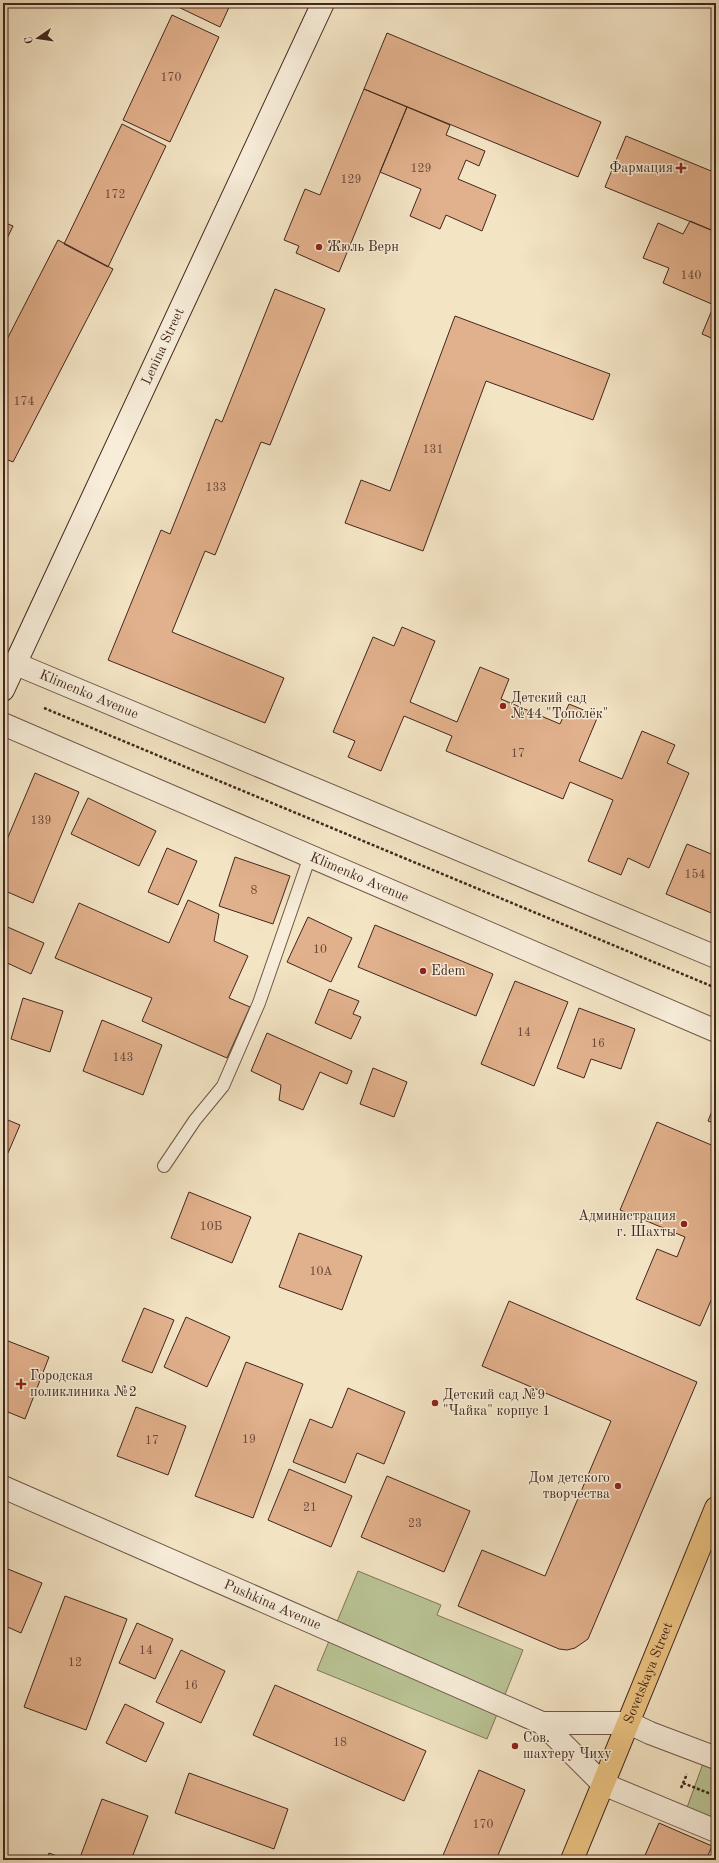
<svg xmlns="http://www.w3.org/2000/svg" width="719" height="1863" font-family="'Old Standard TT',serif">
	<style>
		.green { fill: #bac495; stroke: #7e7659 }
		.building { fill: #e1b08c; stroke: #43271d }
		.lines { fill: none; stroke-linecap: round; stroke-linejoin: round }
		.lane-casing { stroke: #6f5647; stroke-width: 14 }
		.street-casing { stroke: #6f5647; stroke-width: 24 }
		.secondary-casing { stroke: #43271d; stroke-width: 24 }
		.primary-casing { stroke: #43271d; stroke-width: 24 }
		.path { stroke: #43271d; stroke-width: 2.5; stroke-dasharray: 3 2; stroke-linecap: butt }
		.lane { stroke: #f7edd9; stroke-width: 12 }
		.street { stroke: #f7edd9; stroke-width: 22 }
		.secondary { stroke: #f7edd9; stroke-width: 22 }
		.primary { stroke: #eac282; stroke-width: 22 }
		.poi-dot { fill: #8f2418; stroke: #f7edd9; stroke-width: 1.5 }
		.labels { text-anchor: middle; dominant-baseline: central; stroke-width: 3; stroke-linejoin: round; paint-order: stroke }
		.number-label { font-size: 12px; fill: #6a4939 }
		.poi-label { font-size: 14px; fill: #43271d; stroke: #f7edd9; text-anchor: start }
		.street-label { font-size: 14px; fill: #43271d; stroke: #f7edd9 }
	</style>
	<rect width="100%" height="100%" fill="#f3e4c4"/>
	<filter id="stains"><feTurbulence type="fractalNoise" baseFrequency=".005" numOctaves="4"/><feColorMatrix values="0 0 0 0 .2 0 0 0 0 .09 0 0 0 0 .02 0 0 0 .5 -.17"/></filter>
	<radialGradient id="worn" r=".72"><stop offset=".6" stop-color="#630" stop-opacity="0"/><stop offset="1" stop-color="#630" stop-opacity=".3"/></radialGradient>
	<path class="green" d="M358,1571L441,1605L437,1615L523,1650L487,1739L317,1670Z
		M705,1758L716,1762V1825L685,1813Z"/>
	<path class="building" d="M170,3H231L220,27Z
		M172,15L219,37L170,142L123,120Z
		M387,33L601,122L578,177L364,89Z
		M364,89L407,107L339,272L296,253L299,246L284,240L305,189L320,195Z
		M407,107L450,125L446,135L485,151L479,166L466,160L458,179L496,195L482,231L446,215L440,229L410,216L421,189L380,172Z
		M122,124L166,146L108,267L64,244Z
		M626,136L716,173V232L605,187Z
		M690,221L716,232V340L702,334L714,305L663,283L669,268L643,258L658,223L683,234Z
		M3,222L13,226L3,247Z
		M58,240L113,269L13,462L3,458V347Z
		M275,289L325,309L270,445L261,442L215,555L205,551L172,632L284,678L265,723L108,660L161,530L170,534L216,419L222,422Z
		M455,316L610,374L593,420L486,381L423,551L345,523L361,480L390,491Z
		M402,627L435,641L410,702L457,722L480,667L509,679L501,699L560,724L569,704L598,716L579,761L622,779L642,731L675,745L667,763L689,773L649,868L628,858L621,875L588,861L613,800L570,782L563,799L446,751L452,736L404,716L381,771L348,757L355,741L333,732L373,637L394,646Z
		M35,773L79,792L33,903L3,890V849Z
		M88,798L156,831L139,866L71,834Z
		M687,844L716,856V915L666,894Z
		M167,848L197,861L178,905L148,892Z
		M235,857L290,876L273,924L219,906Z
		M188,900L219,914L214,941L248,956L229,998L250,1007L227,1058L142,1021L152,998L55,958L79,903L169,943Z
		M308,917L352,938L331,982L287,962Z
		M3,925L44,943L31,974L3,961Z
		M375,925L493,974L476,1016L358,967Z
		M515,981L568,1002L534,1086L481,1064Z
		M329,989L359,1001L353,1014L361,1017L351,1039L315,1023Z
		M23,998L63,1011L50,1052L11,1039Z
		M579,1008L635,1029L621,1069L591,1059L584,1078L557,1068Z
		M102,1020L162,1045L143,1095L83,1071Z
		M267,1033L352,1071L347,1084L320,1072L303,1110L279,1100L281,1085L251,1071Z
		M373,1068L407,1082L394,1117L360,1104Z
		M716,1101V1124L708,1121Z
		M3,1118L20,1125L8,1153L3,1151Z
		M657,1122L716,1147V1289L700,1326L636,1299L657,1249L677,1257L685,1237L620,1210Z
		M189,1192L251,1217L232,1263L171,1238Z
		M299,1233L362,1256L342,1310L279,1287Z
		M509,1301L697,1382L588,1639L575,1648L567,1650L559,1649L458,1606L482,1550L545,1576L611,1421L482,1366Z
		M144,1308L174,1320L152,1373L122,1361Z
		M186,1317L230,1337L207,1387L164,1367Z
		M3,1339L49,1357L25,1419L3,1410Z
		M246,1362L303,1384L253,1518L195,1496Z
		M348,1388L405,1412L384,1464L357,1453L345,1483L293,1462L310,1419L332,1428Z
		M136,1407L186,1426L168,1475L117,1456Z
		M289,1469L352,1496L331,1547L268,1520Z
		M387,1476L470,1511L444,1572L361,1537Z
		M3,1567L42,1583L21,1633L3,1625Z
		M65,1596L127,1619L86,1730L24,1707Z
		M137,1623L173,1639L155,1679L119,1663Z
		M181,1650L225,1671L201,1723L156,1702Z
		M275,1685L426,1751L404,1801L253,1735Z
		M125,1704L164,1723L146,1762L106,1743Z
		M479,1770L525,1790L496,1860H441Z
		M189,1773L288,1809L274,1849L175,1813Z
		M102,1799L148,1816L131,1860H79Z
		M659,1823L712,1846L706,1860H643Z
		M49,1853L68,1860H46Z"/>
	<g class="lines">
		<defs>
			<path id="lane" d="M164,1166L195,1120L223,1086L259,1003L310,856"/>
			<g id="street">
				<path id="s1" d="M16,664L716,957"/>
				<path id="s2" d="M3,724L716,1031"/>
				<path id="s3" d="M3,1487L542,1723L603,1784L716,1831"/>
				<path d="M542,1723H629L650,1733L716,1758"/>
			</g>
			<g id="secondary">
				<path id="s4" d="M3,690L323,3"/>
			</g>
			<g id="primary">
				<path id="s5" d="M572,1860L716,1508"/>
			</g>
		</defs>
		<use href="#lane" class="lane-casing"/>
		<use href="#street" class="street-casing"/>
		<use href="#secondary" class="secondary-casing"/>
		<use href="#primary" class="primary-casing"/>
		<path class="path" d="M44,708L716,988
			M683,1783L716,1796
			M681,1788L687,1774"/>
		<use href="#lane" class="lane"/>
		<use href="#street" class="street"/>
		<use href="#secondary" class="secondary"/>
		<use href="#primary" class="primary"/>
	</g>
	<g class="poi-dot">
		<path d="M679 162h4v4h4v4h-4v4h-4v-4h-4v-4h4z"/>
		<circle cx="319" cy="247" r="4"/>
		<circle cx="503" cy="706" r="4"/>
		<circle cx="423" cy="971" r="4"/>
		<circle cx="684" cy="1224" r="4"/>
		<path d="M19 1378h4v4h4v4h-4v4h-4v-4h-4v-4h4z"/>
		<circle cx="435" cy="1403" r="4"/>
		<circle cx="618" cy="1486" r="4"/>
		<circle cx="515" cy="1746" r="4"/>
	</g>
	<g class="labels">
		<g class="number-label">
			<text x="171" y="78">170</text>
			<text x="421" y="169">129</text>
			<text x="351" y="180">129</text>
			<text x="115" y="195">172</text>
			<text x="691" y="276">140</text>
			<text x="24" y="402">174</text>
			<text x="433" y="450">131</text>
			<text x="216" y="488">133</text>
			<text x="518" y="754">17</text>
			<text x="41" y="821">139</text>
			<text x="695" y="875">154</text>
			<text x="254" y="891">8</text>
			<text x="320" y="950">10</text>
			<text x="524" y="1033">14</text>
			<text x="598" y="1044">16</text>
			<text x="123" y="1058">143</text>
			<text x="211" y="1227">10Б</text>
			<text x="321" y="1272">10А</text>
			<text x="249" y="1440">19</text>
			<text x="152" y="1441">17</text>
			<text x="310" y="1508">21</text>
			<text x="415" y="1524">23</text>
			<text x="146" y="1651">14</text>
			<text x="75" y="1663">12</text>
			<text x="191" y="1686">16</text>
			<text x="340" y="1743">18</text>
			<text x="483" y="1825">170</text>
		</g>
		<g class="poi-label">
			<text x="673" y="168" text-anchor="end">Фармация</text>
			<text x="327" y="247">Жюль Верн</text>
			<text x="511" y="698">Детский сад<tspan x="511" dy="16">№44 "Тополёк"</tspan></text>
			<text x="431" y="971">Edem</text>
			<text x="676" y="1216" text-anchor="end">Администрация<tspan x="676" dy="16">г. Шахты</tspan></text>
			<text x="30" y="1376">Городская<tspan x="30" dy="16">поликлиника №2</tspan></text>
			<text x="443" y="1395">Детский сад №9<tspan x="443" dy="16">"Чайка" корпус 1</tspan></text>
			<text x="610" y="1478" text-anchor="end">Дом детского<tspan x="610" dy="16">творчества</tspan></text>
			<text x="523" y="1738">Сов.<tspan x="523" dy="16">шахтеру Чиху</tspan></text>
		</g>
		<g class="street-label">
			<text stroke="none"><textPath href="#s4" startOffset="379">Lenina Street</textPath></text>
			<text stroke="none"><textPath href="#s1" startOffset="79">Klimenko Avenue</textPath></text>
			<text stroke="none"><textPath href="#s2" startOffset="388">Klimenko Avenue</textPath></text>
			<text stroke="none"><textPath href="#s3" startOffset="294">Pushkina Avenue</textPath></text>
			<text stroke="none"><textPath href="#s5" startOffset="202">Sovetskaya Street</textPath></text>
		</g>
	</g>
	<rect width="719" height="1863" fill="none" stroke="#f3e4c4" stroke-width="16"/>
	<rect x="4" y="4" width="711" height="1855" fill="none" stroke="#43271d" stroke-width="2"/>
	<rect x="8" y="8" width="703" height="1847" fill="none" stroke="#43271d"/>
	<g transform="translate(38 38) rotate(257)" stroke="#f7edd9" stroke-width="3" paint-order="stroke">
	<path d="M0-3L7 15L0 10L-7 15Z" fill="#43271d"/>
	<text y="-6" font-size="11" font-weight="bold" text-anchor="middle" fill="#43271d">С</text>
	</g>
	<rect width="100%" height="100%" filter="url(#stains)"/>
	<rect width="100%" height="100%" fill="url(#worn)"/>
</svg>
